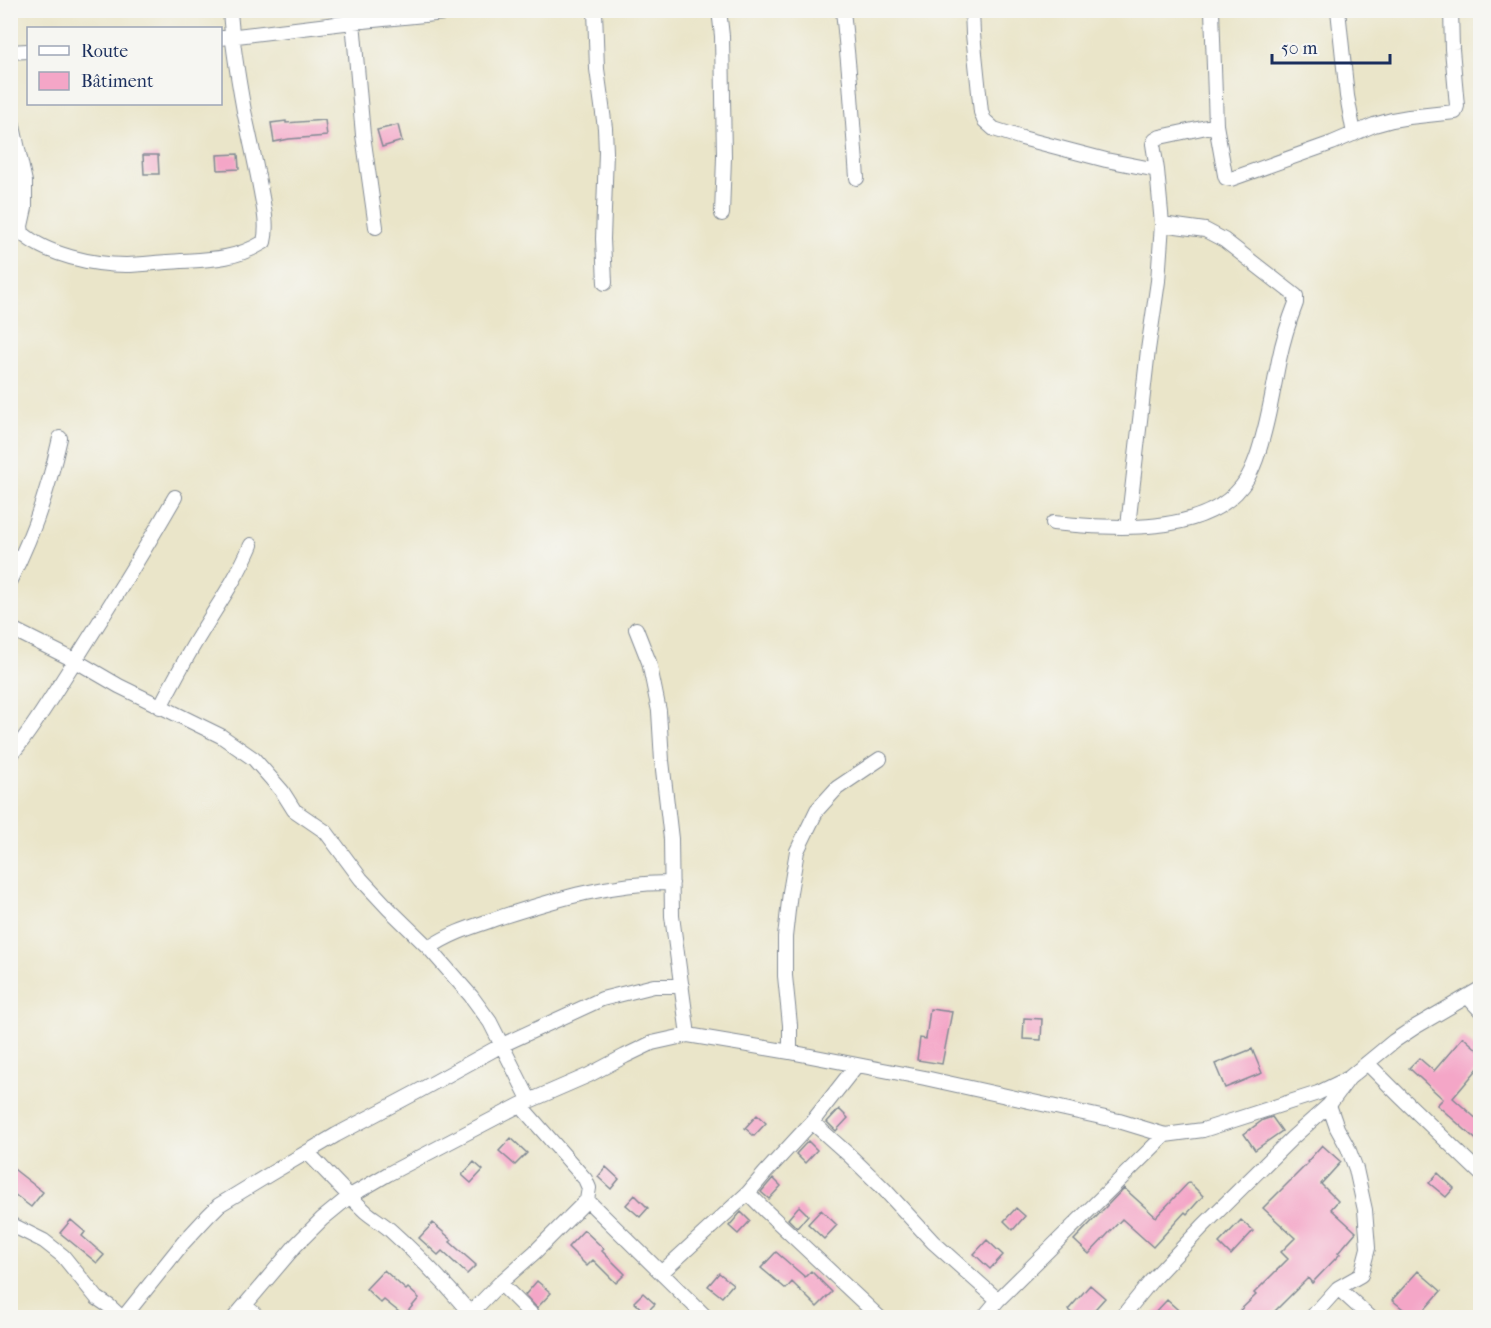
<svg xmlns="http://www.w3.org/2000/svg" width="1491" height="1328" font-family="'IM FELL French Canon',serif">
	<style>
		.building { fill: #f4a6c7 }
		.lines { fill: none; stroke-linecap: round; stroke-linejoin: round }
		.street-casing { stroke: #828a94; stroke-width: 16 }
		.street { stroke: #fff; stroke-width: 14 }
	</style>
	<rect width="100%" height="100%" fill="#f6f6f2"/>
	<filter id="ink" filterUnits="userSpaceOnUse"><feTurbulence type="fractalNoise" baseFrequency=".0167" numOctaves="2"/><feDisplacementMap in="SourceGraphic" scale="12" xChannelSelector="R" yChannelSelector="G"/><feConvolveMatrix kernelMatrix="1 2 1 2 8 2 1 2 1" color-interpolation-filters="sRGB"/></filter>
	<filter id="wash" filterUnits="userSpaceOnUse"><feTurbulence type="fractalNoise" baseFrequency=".008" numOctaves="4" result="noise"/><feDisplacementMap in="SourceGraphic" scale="24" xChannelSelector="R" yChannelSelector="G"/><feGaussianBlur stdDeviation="1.35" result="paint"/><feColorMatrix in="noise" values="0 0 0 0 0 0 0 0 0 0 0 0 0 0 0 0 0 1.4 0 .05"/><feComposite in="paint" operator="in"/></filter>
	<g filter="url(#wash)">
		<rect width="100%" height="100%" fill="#eae5c9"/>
		<g id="blocks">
			<path class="building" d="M325,120L327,136L289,139L274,142L271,123L286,121V123Z
				M398,125L402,141L382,147L377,130Z
				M238,154L239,169L218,170L217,155Z
				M143,155H158L159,174H144Z
				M930,1009L952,1012L942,1064L917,1060L920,1038L926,1039Z
				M1024,1018L1042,1019L1041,1040L1023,1039Z
				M1463,1037L1480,1052V1066L1453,1098L1480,1122V1143L1437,1105L1443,1099L1409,1068L1419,1058L1434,1071Z
				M1252,1049L1262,1073L1225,1088L1215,1064Z
				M839,1109L848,1118L836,1131L827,1122Z
				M757,1115L766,1123L754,1136L745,1128Z
				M1272,1117L1282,1131L1255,1150L1244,1134L1263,1120Z
				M511,1138L527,1153L515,1165L499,1151Z
				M808,1141L817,1150L805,1163L796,1154Z
				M1322,1145L1341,1162L1321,1184L1338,1201L1331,1209L1356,1232L1338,1253L1340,1254L1312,1283L1308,1278L1269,1317H1233L1256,1295L1254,1293L1288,1259L1281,1252L1295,1238L1263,1208L1308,1163L1307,1162Z
				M474,1162L483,1170L471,1183L462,1175Z
				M10,1166L43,1192L31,1207L10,1191Z
				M606,1167L619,1179L611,1189L598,1177Z
				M1438,1173L1454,1188L1446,1197L1429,1183Z
				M773,1178L781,1186L769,1199L761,1192Z
				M1189,1182L1203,1196L1187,1214L1185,1212L1153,1247L1122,1219L1089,1254L1074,1240L1124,1188L1156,1217Z
				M635,1195L648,1208L640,1217L626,1205Z
				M799,1206L808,1215L797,1228L788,1219Z
				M1016,1208L1025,1216L1013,1230L1004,1221Z
				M821,1210L837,1225L824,1239L808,1224Z
				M741,1212L750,1221L738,1234L729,1226Z
				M71,1220L85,1232L82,1236L104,1255L97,1263L60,1233Z
				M1241,1220L1253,1231L1231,1255L1219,1243Z
				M433,1223L452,1240L450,1242L476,1265L467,1274L442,1251L438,1255L419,1238Z
				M584,1230L604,1249L602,1251L625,1274L616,1283L593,1260L587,1266L568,1247Z
				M987,1240L1003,1255L990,1269L974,1254Z
				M776,1252L805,1277L811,1271L832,1292L817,1307L792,1282L786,1289L761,1268Z
				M384,1270L406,1290L408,1288L419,1298L404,1316L384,1300L381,1303L366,1289Z
				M1418,1271L1441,1291L1418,1317H1413L1392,1300Z
				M719,1273L733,1284L722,1297L708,1286Z
				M537,1281L551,1293L537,1308L525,1295Z
				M1090,1285L1105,1298L1088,1317H1077L1068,1310Z
				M643,1293L655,1304L646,1313L634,1302Z
				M1167,1300L1186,1317H1151Z"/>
		</g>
	</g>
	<g filter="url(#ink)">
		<use href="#blocks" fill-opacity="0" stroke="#828a94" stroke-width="1.5"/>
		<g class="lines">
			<defs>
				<path id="street" d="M352,10L363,135L376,227
					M595,10L597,69L605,128L606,152L603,239L605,283
					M719,10L722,36L724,157L722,214
					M843,10L850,82L857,178
					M972,10L973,34L981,112L984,120L994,129L1022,138L1106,160L1157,170
					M1212,10L1216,125L1225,175L1226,178L1231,179L1332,143L1374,125L1392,120L1409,117L1455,112L1457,106L1452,49L1451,10
					M1338,10L1347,96L1354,134
					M220,38L353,22L475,10
					M10,52L28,51
					M10,112L25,182V208L21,226L22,233C46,255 94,265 126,265C139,265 153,263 167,262C204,259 231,262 264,242C268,226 264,209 261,192C256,165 250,138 244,111C238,78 232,44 230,10
					M1053,523C1110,528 1203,537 1242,486C1253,472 1259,452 1263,436C1270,411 1274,385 1279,360C1283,340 1289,321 1296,303V296L1224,240L1205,230L1162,224
					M1128,526L1148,350L1158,281L1162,224L1157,170L1153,144L1155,140L1160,137L1216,125
					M10,580C33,536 49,487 60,438
					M10,628L76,661L119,686L221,736L254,759L282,791L294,810L326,832L361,879L389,909L429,948L471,996L490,1022L530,1101
					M636,629L649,662L659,711L662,761L671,839L672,916L688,1035
					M160,707C173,682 186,657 201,633C219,603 237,578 251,545
					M10,756C30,733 46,706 62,681C101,620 139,560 175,497
					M429,948C452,932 475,926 501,917C557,899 613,882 672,883
					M1468,997L1480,1010
					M790,1052V1025L785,976V937L790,892L797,851L817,810L837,788L880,759
					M1367,1063L1401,1097L1480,1173
					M812,1122L849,1155L884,1189L933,1242L998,1300
					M307,1152C327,1172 345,1193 366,1212C373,1218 382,1223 389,1229C418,1255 445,1283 470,1313
					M748,1193L767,1212L880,1318
					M587,1200L707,1318
					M10,1224L44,1241L63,1256L97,1298L109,1306L122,1318
					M661,1273L748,1193L765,1173L812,1122L856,1066
					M500,1283L535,1318
					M1338,1288L1371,1318
					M245,1305L259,1318
					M123,1318L183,1243L208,1216L219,1205L270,1174L336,1135L417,1092L502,1045L602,999L654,986H682
					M234,1318L296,1245L322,1219L350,1196L388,1174L520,1105L589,1075L625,1056L652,1043L688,1035L790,1052L925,1078L1119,1121L1165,1135L1203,1130L1318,1093L1349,1078
					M466,1318L500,1283L535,1252L587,1200L589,1188L585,1179L520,1105
					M983,1318L998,1300L1165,1135
					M1121,1318L1152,1280L1203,1226L1292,1138L1329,1105L1349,1078L1394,1041L1415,1027L1480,989
					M1311,1318L1338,1288L1361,1275L1368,1248L1365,1210L1356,1169L1348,1148L1337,1128L1329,1105"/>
			</defs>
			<use href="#street" class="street-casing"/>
			<use href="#street" class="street"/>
		</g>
	</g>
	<rect width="1491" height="1328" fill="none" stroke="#f6f6f2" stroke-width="36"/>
	<rect x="27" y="27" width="195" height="78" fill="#f6f6f2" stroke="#9ea6b7" stroke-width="1.5"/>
	<rect x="39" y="46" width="30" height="9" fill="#ffffff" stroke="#9ea6b7" stroke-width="1.5"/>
	<text x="81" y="57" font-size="18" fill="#1b2f5e">Route</text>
	<rect x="39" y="72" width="30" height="18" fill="#f4a6c7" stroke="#9ea6b7" stroke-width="1.5"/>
	<text x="81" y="87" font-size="18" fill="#1b2f5e">Bâtiment</text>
	<path d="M1272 54v9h118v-9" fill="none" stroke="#1b2f5e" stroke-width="3"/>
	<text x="1281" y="54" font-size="18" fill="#1b2f5e" stroke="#f6f6f2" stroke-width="4.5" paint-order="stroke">50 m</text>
</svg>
